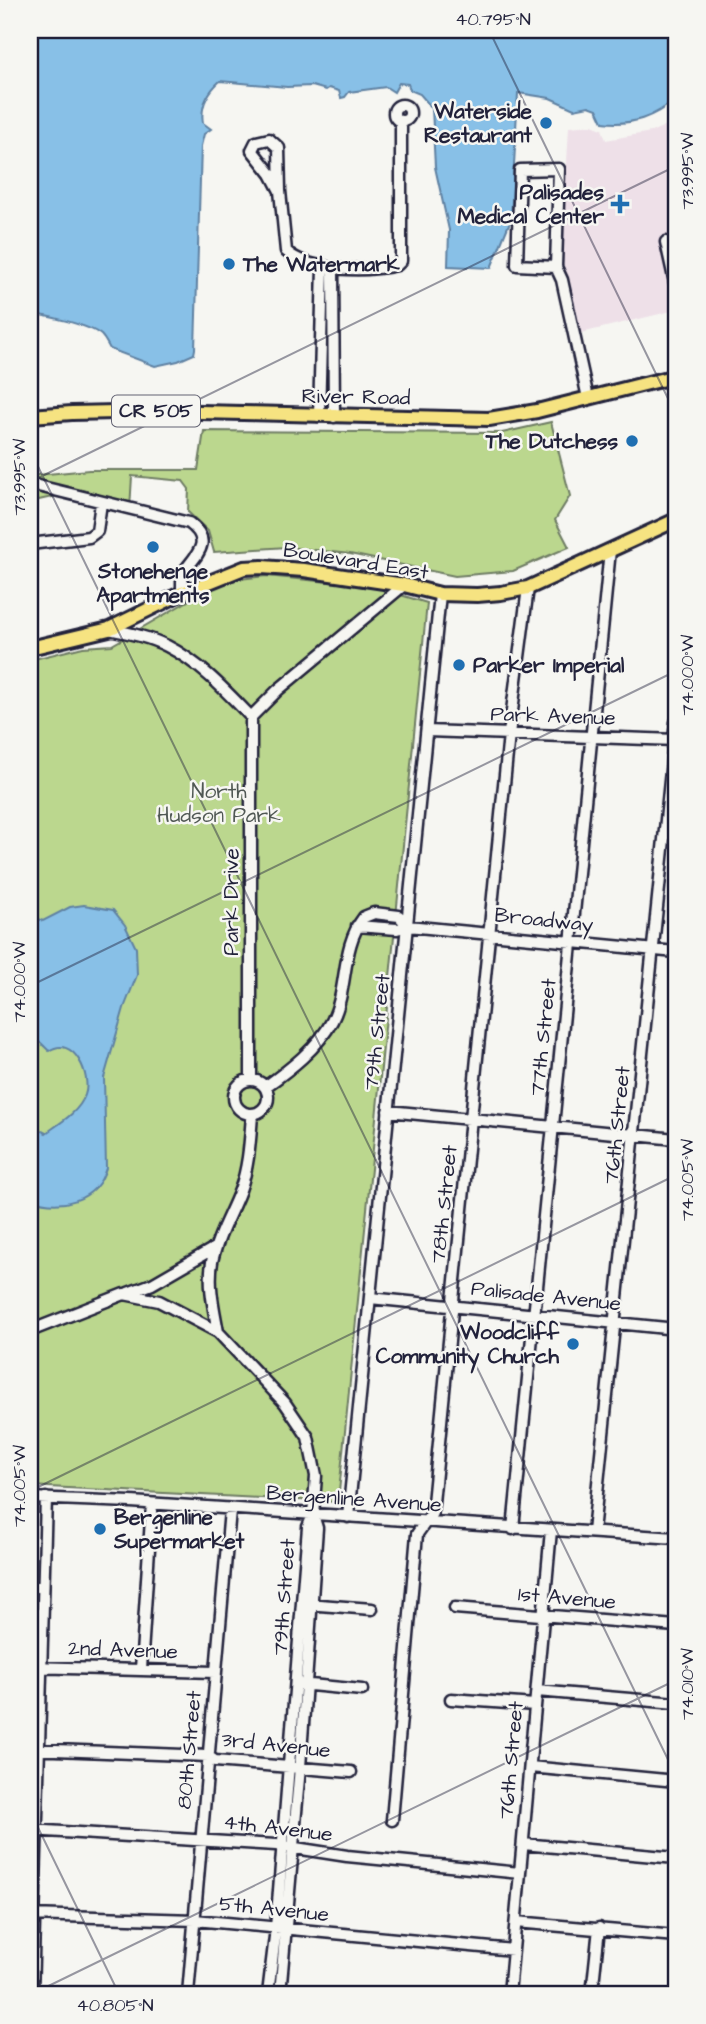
<svg xmlns="http://www.w3.org/2000/svg" width="706" height="2024" font-family="'Architects Daughter',sans-serif">
	<style>
		.built { fill: #eee0e8 }
		.green { fill: #bbd78e; stroke: #6e7c64; stroke-width: 2 }
		.water { fill: #88c0e7; stroke: #5f81a2; stroke-width: 2 }
		.lines { fill: none; stroke-linecap: round; stroke-linejoin: round }
		.minor-casing { stroke: #22223b; stroke-width: 15 }
		.major-casing { stroke: #22223b; stroke-width: 18 }
		.minor { stroke: #f6f6f2; stroke-width: 10 }
		.major { stroke: #f6e381; stroke-width: 12 }
		.ticks { fill: none; stroke: #22223b; stroke-width: 2; stroke-opacity: 0.45 }
		.poi-dot { fill: #1f6fb2; stroke: #f6f6f2; stroke-width: 2.5 }
		.labels { text-anchor: middle; dominant-baseline: central; stroke-width: 5; stroke-linejoin: round; paint-order: stroke }
		.shield { fill: #f6f6f2; stroke: #626272; stroke-width: 2 }
		.shield-label { font-size: 19px; font-weight: bold; fill: #22223b }
		.poi-label { font-size: 21px; font-weight: bold; fill: #22223b; stroke: #f6f6f2; text-anchor: end }
		.street-label { font-size: 21px; fill: #22223b; stroke: #f6f6f2 }
		.park-label { font-size: 21px; fill: #505854; stroke: #f6f6f2 }
		.neatline { fill: none; stroke: #22223b; stroke-width: 2.5 }
		.ticks-label { font-size: 18px; text-anchor: middle; fill: #22223b }
	</style>
	<rect width="100%" height="100%" fill="#f6f6f2"/>
	<filter id="ink" filterUnits="userSpaceOnUse"><feTurbulence type="fractalNoise" baseFrequency=".0143" numOctaves="2"/><feDisplacementMap in="SourceGraphic" scale="14" xChannelSelector="R" yChannelSelector="G"/><feConvolveMatrix kernelMatrix="1 2 1 2 8 2 1 2 1" color-interpolation-filters="sRGB"/></filter>
	<g filter="url(#ink)">
		<path class="built" d="M676,121V310L577,334L561,267L569,127L592,125L602,129L606,140L651,132Z"/>
		<path class="green" d="M551,422L570,496L555,520L569,547L513,571L455,576L350,554L287,547L214,552L208,531L188,512L189,489L183,481L132,476L130,509L61,495L30,502V471L37,475L89,470H198L204,431L502,433Z
			M266,576L371,586L427,603L338,1502L30,1486V660L83,647L112,645L214,586L239,579Z"/>
		<path class="water" d="M30,30H676V99C654,117 632,126 603,122L597,109L589,106L574,109L550,98L518,93L511,219L491,268L448,266L449,230L435,167L432,108L420,94L410,90L408,84L399,83L394,92L386,87L349,92L345,97L341,98L339,91L329,88L326,90L312,86L287,87L220,81C207,93 200,106 203,123L211,129L204,134L201,146L195,349L194,354L178,361L155,366L110,349C107,344 105,339 101,335C89,325 46,315 30,314Z
			M84,905L113,910L125,925L136,948L137,975L124,1008L104,1078L106,1168C96,1202 60,1210 30,1199V1125L46,1133C60,1123 79,1112 85,1095C92,1077 74,1034 49,1051L41,1043L30,1041V916L43,921L70,907Z"/>
		<g class="lines">
			<defs>
				<path id="minor" d="M394 113a8 8 0 1 1 16 0a8 8 0 1 1-16 0Z
					M269,139L279,148L280,191L271,174L252,150L256,142Z
					M280,191L286,251C308,272 367,272 397,265L401,261V121
					M666,242L676,287
					M556,267L517,265L520,170L559,169L556,267L562,280L588,398
					M333,268L334,417
					M319,416L323,267
					M30,484L189,523C215,542 195,556 182,574V593
					M30,544L89,537L97,531L101,503
					M109,629C129,633 149,637 167,646C199,662 226,691 251,717
					M427,731L676,740
					M357,926L397,929L408,926L676,952
					M234 1097a17 17 0 1 1 34 0a17 17 0 1 1-34 0Z
					M251,1080V717L278,690L404,585
					M265,1087C289,1070 318,1048 332,1021C349,988 340,948 364,917L374,913L399,916L408,926
					M388,1111L676,1139
					M128,1293L152,1284L216,1247
					M370,1298L676,1329
					M30,1331L124,1294L159,1301L218,1332L285,1403L308,1437L316,1476L313,1515L308,1527L276,1928L268,1994
					M218,1332C214,1309 208,1286 212,1262C217,1236 231,1214 240,1190C249,1166 250,1140 252,1115
					M30,1498L131,1502L676,1538
					M348,1517L440,594
					M513,1529L610,550
					M593,1532L676,722
					M30,1587H43
					M306,1604L372,1609
					M455,1608L676,1626
					M30,1667L215,1672
					M141,1669L152,1504
					M300,1684L362,1690
					M537,1691L676,1703
					M451,1699L535,1705
					M30,1749L208,1756L215,1761L351,1772
					M530,1767L676,1781
					M392,1820L417,1534L432,1513L509,734L528,588
					M30,1830L276,1845L347,1856L520,1873
					M523,1844L676,1858
					M30,1915L195,1920L513,1950
					M516,1922L676,1936
					M32,1994L46,1498
					M188,1994L230,1510
					M280,1994L300,1767L317,1528L313,1515
					M509,1994L551,1530
					M592,1994L599,1928"/>
				<path id="major" d="M30,416L72,413L159,411L489,419L537,411L676,376
					M30,648L109,629L182,593L244,568L262,567L304,570L404,585L440,594L477,595L501,593L528,588L676,520"/>
			</defs>
			<use href="#minor" class="minor-casing"/>
			<use href="#major" class="major-casing"/>
			<use href="#minor" class="minor"/>
			<use href="#major" class="major"/>
		</g>
	</g>
	<path class="ticks" d="M489,30L676,415M30,450L676,1776M30,482L676,166M30,986L676,671M30,1491L676,1175M30,1811L119,1994M32,1994L676,1680"/>
	<g class="poi-dot">
		<circle cx="546" cy="123" r="7"/>
		<path d="M616.5 193.5h7v7h7v7h-7v7h-7v-7h-7v-7h7z"/>
		<circle cx="229" cy="264" r="7"/>
		<circle cx="632" cy="441" r="7"/>
		<circle cx="153" cy="547" r="7"/>
		<circle cx="459" cy="665" r="7"/>
		<circle cx="573" cy="1344" r="7"/>
		<circle cx="100" cy="1529" r="7"/>
	</g>
	<g class="labels">
		<rect class="shield" x="112" y="395.5" width="88" height="31" rx="5"/>
		<g class="shield-label">
			<text x="156" y="411">CR 505</text>
		</g>
		<g class="poi-label">
			<text x="532" y="111">Waterside<tspan x="532" dy="24">Restaurant</tspan></text>
			<text x="604" y="192">Palisades<tspan x="604" dy="24">Medical Center</tspan></text>
			<text x="243" y="264" text-anchor="start">The Watermark</text>
			<text x="618" y="441">The Dutchess</text>
			<text x="153" y="571" text-anchor="middle">Stonehenge<tspan x="153" dy="24">Apartments</tspan></text>
			<text x="473" y="665" text-anchor="start">Parker Imperial</text>
			<text x="559" y="1332">Woodcliff<tspan x="559" dy="24">Community Church</tspan></text>
			<text x="114" y="1517" text-anchor="start">Bergenline<tspan x="114" dy="24">Supermarket</tspan></text>
		</g>
		<g class="street-label">
			<text transform="translate(356 397) rotate(1)">River Road</text>
			<text transform="translate(356 561) rotate(9)">Boulevard East</text>
			<text transform="translate(553 716) rotate(2)">Park Avenue</text>
			<text transform="translate(231 902) rotate(-90)">Park Drive</text>
			<text transform="translate(544 920) rotate(6)">Broadway</text>
			<text transform="translate(377 1032) rotate(-84)">79th Street</text>
			<text transform="translate(543 1037) rotate(-84)">77th Street</text>
			<text transform="translate(617 1125) rotate(-84)">76th Street</text>
			<text transform="translate(444 1204) rotate(-84)">78th Street</text>
			<text transform="translate(546 1296) rotate(6)">Palisade Avenue</text>
			<text transform="translate(354 1499) rotate(4)">Bergenline Avenue</text>
			<text transform="translate(284 1597) rotate(-86)">79th Street</text>
			<text transform="translate(567 1598) rotate(5)">1st Avenue</text>
			<text transform="translate(123 1650) rotate(2)">2nd Avenue</text>
			<text transform="translate(276 1745) rotate(6)">3rd Avenue</text>
			<text transform="translate(189 1750) rotate(-85)">80th Street</text>
			<text transform="translate(511 1760) rotate(-85)">76th Street</text>
			<text transform="translate(278 1828) rotate(7)">4th Avenue</text>
			<text transform="translate(274 1909) rotate(6)">5th Avenue</text>
		</g>
		<g class="park-label">
			<text x="219" y="791">North<tspan x="219" dy="24">Hudson Park</tspan></text>
		</g>
	</g>
	<rect width="706" height="2024" fill="none" stroke="#f6f6f2" stroke-width="77"/>
	<rect x="38" y="38" width="630" height="1948" class="neatline"/>
	<g class="ticks-label">
		<text x="493" y="25">40.795°N</text>
		<text transform="translate(687 171) rotate(-90)" y="6">73.995°W</text>
		<text transform="translate(19 477) rotate(-90)" y="6">73.995°W</text>
		<text transform="translate(687 675) rotate(-90)" y="6">74.000°W</text>
		<text transform="translate(19 982) rotate(-90)" y="6">74.000°W</text>
		<text transform="translate(687 1180) rotate(-90)" y="6">74.005°W</text>
		<text transform="translate(19 1486) rotate(-90)" y="6">74.005°W</text>
		<text transform="translate(687 1684) rotate(-90)" y="6">74.010°W</text>
		<text x="115" y="2011">40.805°N</text>
	</g>
</svg>
